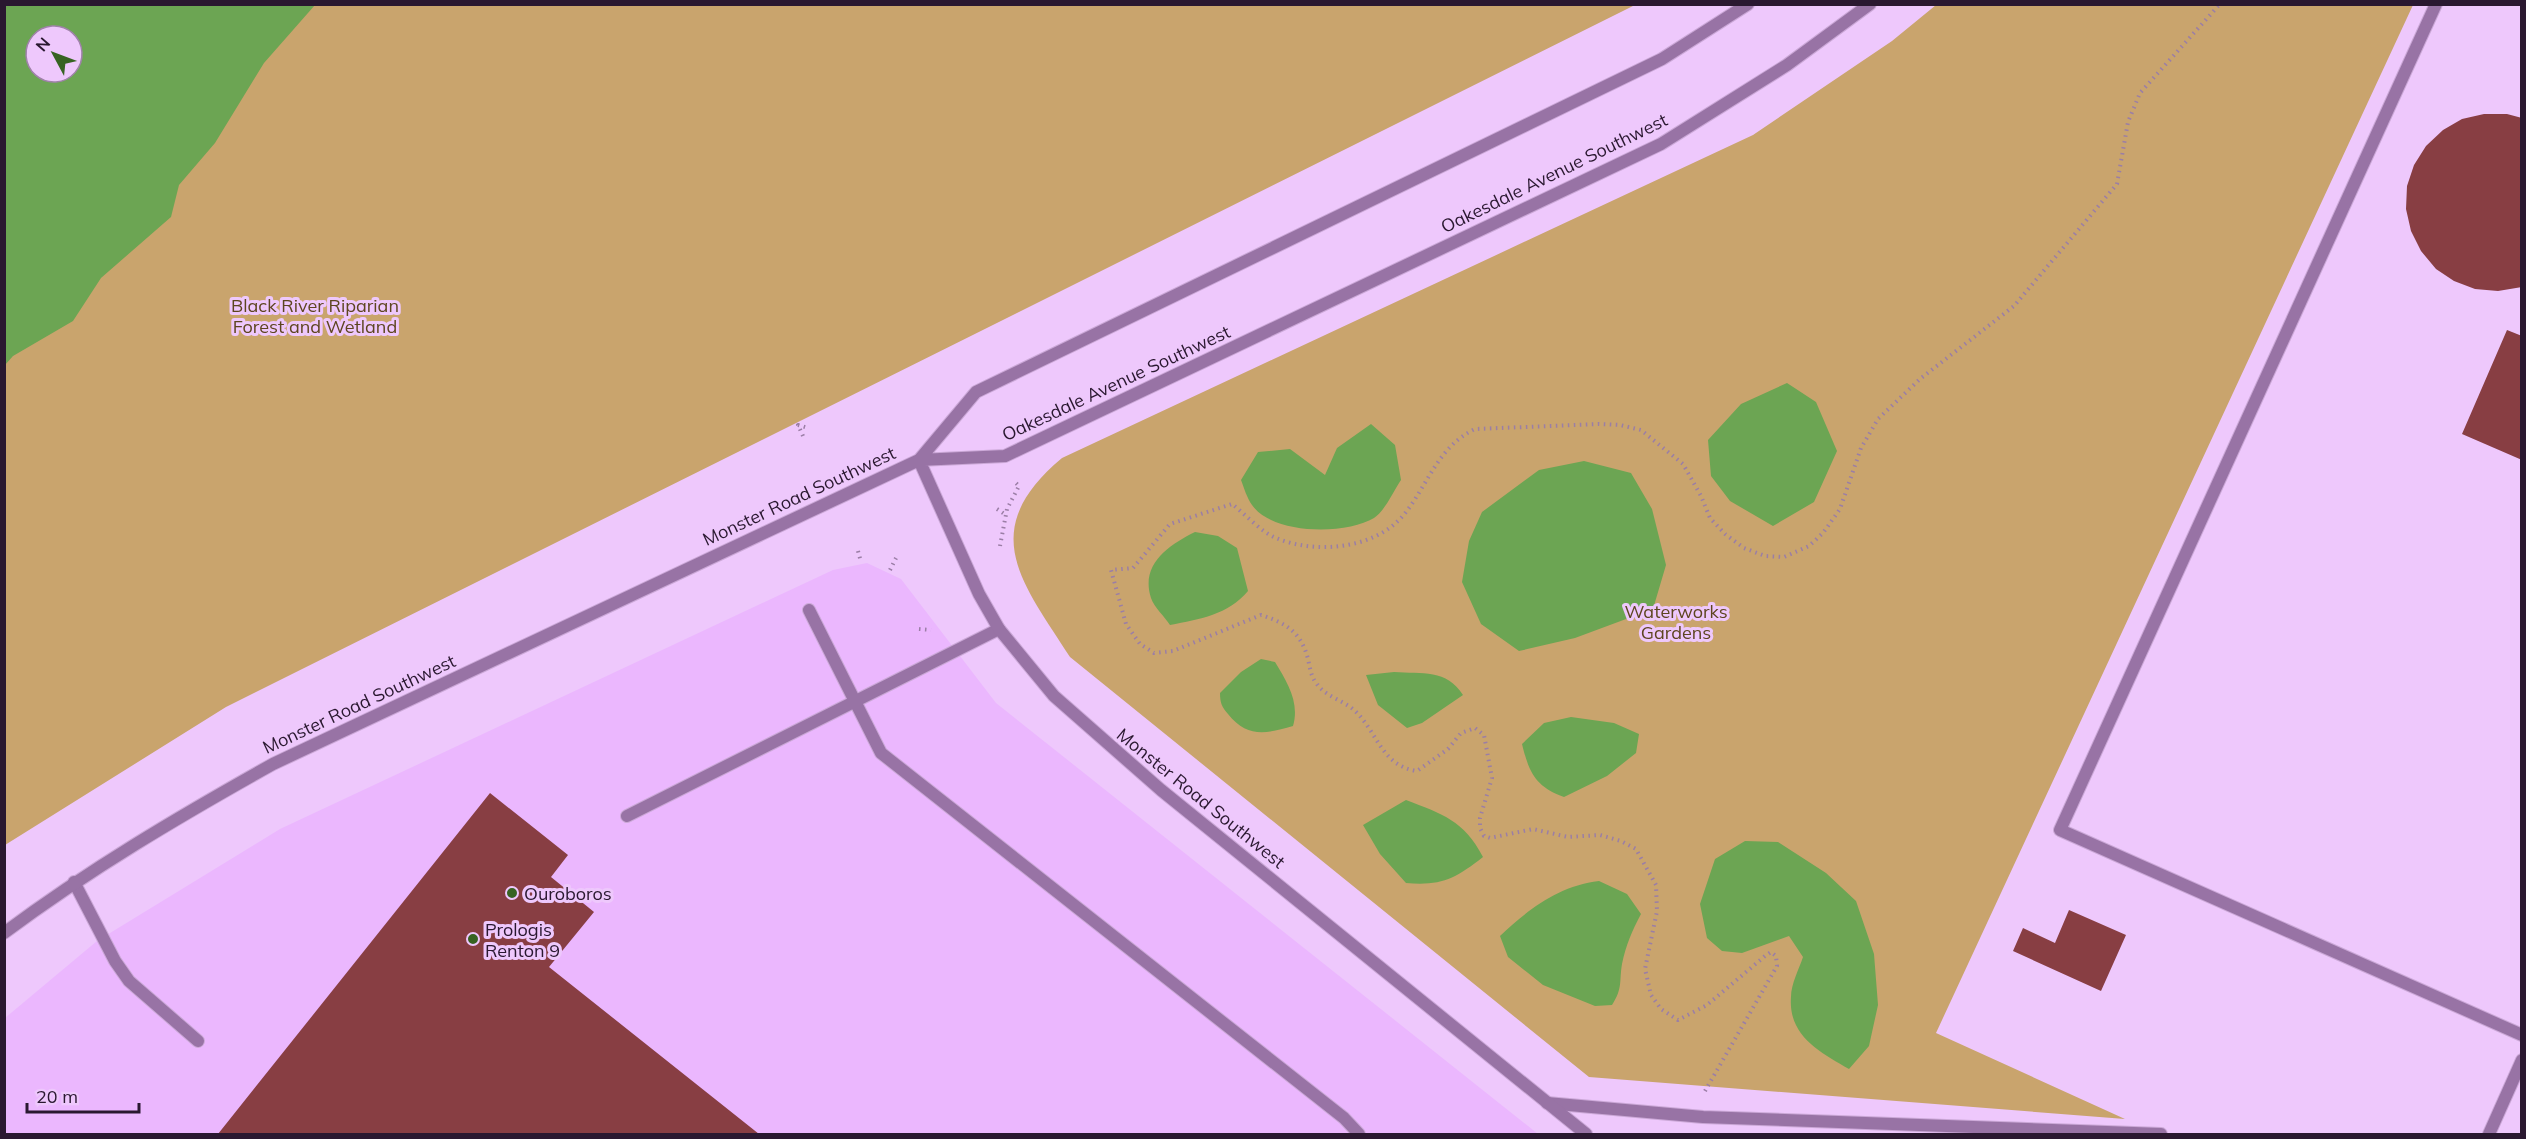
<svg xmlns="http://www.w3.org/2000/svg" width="2526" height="1139" font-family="Mulish,sans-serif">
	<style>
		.built { fill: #ebb7fe }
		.green { fill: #c9a46d; fill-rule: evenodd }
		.water { fill: #6ca553; fill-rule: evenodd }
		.building { fill: #883e43 }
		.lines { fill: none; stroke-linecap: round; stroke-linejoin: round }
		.service-casing { stroke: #cba8d7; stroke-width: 14 }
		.tertiary-casing { stroke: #cba8d7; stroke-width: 14 }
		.path { stroke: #9b7ea6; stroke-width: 4; stroke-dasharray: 1.5 4.5; stroke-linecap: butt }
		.service { stroke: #9873a5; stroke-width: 12 }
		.tertiary { stroke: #9873a5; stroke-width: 12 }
		.poi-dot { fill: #376322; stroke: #eec8fc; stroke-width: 2 }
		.labels { text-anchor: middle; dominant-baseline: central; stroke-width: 6; stroke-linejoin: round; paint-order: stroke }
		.street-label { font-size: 18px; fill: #2a1830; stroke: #eec8fc }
		.park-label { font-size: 18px; fill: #5d451f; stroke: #eec8fc }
		.poi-label { font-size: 18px; fill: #2a1830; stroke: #eec8fc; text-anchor: start }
	</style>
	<rect width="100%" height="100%" fill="#eec8fc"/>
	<path class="built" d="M867,563L901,579L996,703L1538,1134H5V1018L97,941L280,829L833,570Z"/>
	<path class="green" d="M5,5H1635L226,707L5,845ZM36,36H72V72H36Z
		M1936,5H2413L1936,1033L2125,1119L1589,1077L1070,657C1021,581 976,530 1062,458L1753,135L1892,41Z"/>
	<path class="water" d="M5,4L315,5L264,63L215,143L179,185L171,217L101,278L73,321L13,356L5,365ZM36,36H72V72H36Z
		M1787,383L1816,402L1837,451L1814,502L1773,526L1730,501L1711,476L1708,440L1741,404Z
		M1371,424L1395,445L1401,480C1394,490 1385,511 1374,518C1346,535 1273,535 1252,505C1247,498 1244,488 1241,480L1258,452L1290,449L1325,475L1337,448Z
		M1584,461L1631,473L1652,509L1666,565L1653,609L1575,638L1519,651L1481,624L1462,582L1469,541L1482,512L1539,470Z
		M1195,532L1218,536L1237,548L1248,591C1228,615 1200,619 1170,625C1165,617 1154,607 1151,598C1140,564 1169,545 1195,532Z
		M1261,659L1275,662C1287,682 1300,702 1293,726C1266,734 1247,738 1228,714C1222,707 1220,703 1220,693L1241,672Z
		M1394,672C1422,674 1447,669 1463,695L1422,723L1407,728L1378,705L1366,675Z
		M1571,717L1614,723L1639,734L1636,753L1607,776L1564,797C1536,787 1529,773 1522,744L1544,723Z
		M1406,800C1442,814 1464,820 1483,857C1455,879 1441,886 1406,883L1380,854L1363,825Z
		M1745,841L1778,842L1826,873L1856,901L1874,954L1878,1005L1869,1046L1849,1069C1820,1052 1788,1036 1791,997C1791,984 1799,969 1803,957L1789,936L1742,953L1722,951L1707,938L1700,904L1715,859Z
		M1599,881L1627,894L1641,914C1632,931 1626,945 1622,964C1619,982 1623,988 1612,1005L1595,1006L1543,985L1508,957L1500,936C1529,909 1558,886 1599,881Z"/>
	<path class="building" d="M2484,114H2507L2522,118V287L2498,291L2475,289L2454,281L2436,269L2421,251L2411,231L2406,209L2407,186L2414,165L2426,146L2443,130L2462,119Z
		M2507,330L2522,336V460L2462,434Z
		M490,793L568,855L551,877L594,912L549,967L759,1134H218Z
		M2069,910L2126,935L2101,991L2013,951L2023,928L2055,943Z"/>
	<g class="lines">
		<defs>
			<path id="service" d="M2436,4L2060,830L2522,1035
				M809,610L881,753L1344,1118L1359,1134
				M627,816L999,629
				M74,882L115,961L129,981L198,1041
				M1547,1103L1703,1117L2161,1134
				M2489,1134L2522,1060"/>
			<path id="tertiary" d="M919,460L979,594L999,629L1054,696L1161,790L1586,1134
				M919,460L976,392L1662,59L1748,4
				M4,933C90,869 180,816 273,764L919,460L1005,456L1661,144L1787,65L1870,4"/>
		</defs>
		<use href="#service" class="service-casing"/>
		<use href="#tertiary" class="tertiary-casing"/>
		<path class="path" d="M803,436L798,425L808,428
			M997,509L1006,515
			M1000,546L1007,509L1019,486L1014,481
			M858,551L861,562
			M890,570L896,558
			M919,629L931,630
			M1705,1091L1777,966L1776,956L1771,952L1765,956L1707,1005L1678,1020L1661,1009L1651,995L1645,969L1657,911L1656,885L1636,849L1621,841L1600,835L1568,837L1533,829L1490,838L1484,836L1480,828V818L1492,778L1484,735L1475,728L1461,733L1448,749L1417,771C1381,766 1378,732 1354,710C1343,700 1326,697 1317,684C1311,677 1310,668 1308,659C1301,632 1286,623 1261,615L1173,651L1154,653L1140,644L1126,624L1111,570L1133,568L1170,524L1232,504C1245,514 1261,532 1276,538C1317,555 1378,549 1406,512C1429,482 1439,446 1475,429L1599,424L1620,425L1641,430L1683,464L1701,496L1710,518L1725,534L1744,548L1765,556L1784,557L1809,546L1823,533L1840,509L1861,448L1878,419L1920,379L2014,306L2117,184L2128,122L2140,93L2220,4"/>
		<use href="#service" class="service"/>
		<use href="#tertiary" class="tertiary"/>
	</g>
	<g class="poi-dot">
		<circle cx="512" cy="893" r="6"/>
		<circle cx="473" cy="939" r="6"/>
	</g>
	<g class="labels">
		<g class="street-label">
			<text transform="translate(1554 173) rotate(-26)">Oakesdale Avenue Southwest</text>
			<text transform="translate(1116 383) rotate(-25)">Oakesdale Avenue Southwest</text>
			<text transform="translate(799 496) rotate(-25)">Monster Road Southwest</text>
			<text transform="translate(359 704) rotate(-25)">Monster Road Southwest</text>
			<text transform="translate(1201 798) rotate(39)">Monster Road Southwest</text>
		</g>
		<g class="park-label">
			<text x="315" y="305">Black River Riparian<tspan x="315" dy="21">Forest and Wetland</tspan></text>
			<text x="1676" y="611">Waterworks<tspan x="1676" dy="21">Gardens</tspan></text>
		</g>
		<g class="poi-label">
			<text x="524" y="893">Ouroboros</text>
			<text x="485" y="929">Prologis<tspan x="485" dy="21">Renton 9</tspan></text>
		</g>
	</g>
	<rect width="2526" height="1139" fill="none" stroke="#2a1830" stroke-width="12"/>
	<g transform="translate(54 54) rotate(311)"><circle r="28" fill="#eec8fc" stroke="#a082aa" stroke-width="1.5"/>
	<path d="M0-4.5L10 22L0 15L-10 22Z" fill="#376322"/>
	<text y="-9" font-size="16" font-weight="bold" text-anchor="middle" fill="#2a1830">N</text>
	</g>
	<path d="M27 1103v9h112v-9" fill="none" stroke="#2a1830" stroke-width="3"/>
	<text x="36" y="1103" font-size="18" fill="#2a1830" stroke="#eec8fc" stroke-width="4.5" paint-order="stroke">20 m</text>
</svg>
